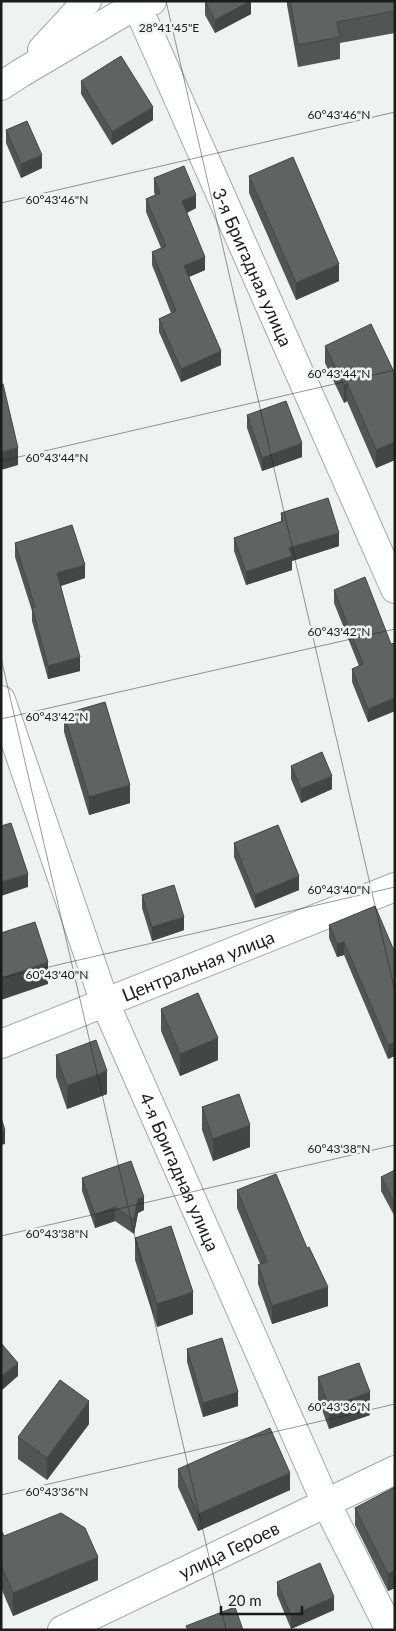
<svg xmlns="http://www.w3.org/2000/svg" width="396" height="1631" font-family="Lato,sans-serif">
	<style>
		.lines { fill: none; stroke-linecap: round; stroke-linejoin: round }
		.minor-casing { stroke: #a2a8a6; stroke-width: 30 }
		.minor { stroke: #fff; stroke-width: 28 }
		.wall { fill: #515654 }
		.shaded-wall { fill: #424645 }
		.building { fill: #5e6462; stroke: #424645 }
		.ticks { fill: none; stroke: #1b1d1c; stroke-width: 1; stroke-opacity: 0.45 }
		.labels { text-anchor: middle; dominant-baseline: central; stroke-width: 5; stroke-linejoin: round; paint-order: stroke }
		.street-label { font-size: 18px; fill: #1b1d1c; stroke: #edf3f1 }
		.ticks-label { font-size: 12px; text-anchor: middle; fill: #1b1d1c; stroke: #edf3f1; stroke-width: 5; stroke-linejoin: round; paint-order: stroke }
	</style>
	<rect width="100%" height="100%" fill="#edf3f1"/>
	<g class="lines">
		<defs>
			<g id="minor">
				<path id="s1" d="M135,1L395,589"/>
				<path d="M42,50L87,1"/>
				<path d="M1,86L21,73L136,5L152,1"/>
				<path id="s2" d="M1,700L105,1003L326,1503L390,1630"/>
				<path id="s3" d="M1,1044L395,887"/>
				<path id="s4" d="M62,1630L395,1470"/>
			</g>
		</defs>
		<use href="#minor" class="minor-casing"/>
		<use href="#minor" class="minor"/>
	</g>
	<path class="wall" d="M205,1H251V14L215,33L205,15Z
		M287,1H395V33L340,43V59L298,67L287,5Z
		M81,81L153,120L112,145L81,94Z
		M6,130L42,168L21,178L6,143Z
		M249,176L339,281L296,300L249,193Z
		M154,178L196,208L187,213L205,270L189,277L221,365L181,382L159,332V319L171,313L152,265V252L161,248L146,212V199L155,195L154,192Z
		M325,346L395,374V460L376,468L347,401L344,403L325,363Z
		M247,415L302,457L262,471L247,428Z
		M281,513L339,546L292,561V570L246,585L234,551V538L281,521Z
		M15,543L85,578L61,586L80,671L48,679L32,621V611L15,557Z
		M334,590L391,644L395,643V711L368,722L352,682V669L359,666L334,603Z
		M64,714L130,803L89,815L64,732Z
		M291,766L332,789L301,803L291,779Z
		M234,843L299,890L255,908L234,857Z
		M142,895L184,930L152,941L142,908Z
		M329,925L395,953L388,1059L344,955L337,957L329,938Z
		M161,1009L218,1060L180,1076L161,1031Z
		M56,1055L107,1094L67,1109L56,1077Z
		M202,1107L250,1147L213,1161L202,1130Z
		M395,1170V1217L381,1191V1177Z
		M82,1178L144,1210L138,1213L134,1234L115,1221L95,1228L82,1191Z
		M237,1190L307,1248L328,1306L272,1324L258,1284V1265L260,1264L237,1208Z
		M135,1238L193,1314L157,1327L135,1260Z
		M187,1349L238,1406L203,1417L187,1362Z
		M318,1377L370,1415L329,1429L318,1399Z
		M89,1424L47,1480L18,1459V1437Z
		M178,1469L290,1490L198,1531L178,1487Z
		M395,1487V1588L388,1591L355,1525V1508Z
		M1,1530L4,1536L98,1580L13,1616L1,1588Z
		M277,1582L334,1610L291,1629L277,1595Z"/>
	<path class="shaded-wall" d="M250,1H251V14L215,33V20Z
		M153,107V120L112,145V132Z
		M42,155V168L21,178V164Z
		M196,195V208L182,215V201Z
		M205,257V270L184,279V266Z
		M339,264V281L296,300V283Z
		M221,351V365L181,382V369Z
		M347,383V401L344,403V385Z
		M395,442V460L376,468V450Z
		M302,443V457L262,471V458Z
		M18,448V465L1,470V452Z
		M339,533V546L292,561V570L246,585V572L289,548Z
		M85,565V578L57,587V573Z
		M80,657V671L48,679V666Z
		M395,698V711L368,722V709Z
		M332,776V789L301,803V789Z
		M130,785V803L89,815V797Z
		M28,874V887L1,896V882Z
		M299,876V890L255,908V895Z
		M184,917V930L152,941V927Z
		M344,942V955L337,957V944Z
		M48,962V984L1,1000V978Z
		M218,1038V1060L180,1076V1054Z
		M395,1042V1056L388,1059V1045Z
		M107,1071V1094L67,1109V1086Z
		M250,1125V1147L213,1161V1139Z
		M5,1130V1144L1,1145V1132Z
		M144,1197V1210L138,1213L134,1234V1220L138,1199Z
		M115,1207V1221L95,1228V1215Z
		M328,1287V1306L272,1324V1306Z
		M193,1292V1314L157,1327V1304Z
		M18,1363V1376L1,1391V1377Z
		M238,1392V1406L203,1417V1403Z
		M370,1392V1415L329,1429V1407Z
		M89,1401V1424L47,1480V1458Z
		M290,1473V1490L198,1531V1514Z
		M98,1557V1580L13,1616V1593Z
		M395,1570V1588L388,1591V1574Z
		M334,1597V1610L291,1629V1616Z"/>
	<path class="building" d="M205,1H250L215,20Z
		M290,1H395V11L337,22L340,37L298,45Z
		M121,56L153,107L112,132L81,81Z
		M27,121L42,155L21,164L6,130Z
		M293,157L339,264L296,283L249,176Z
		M184,166L196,195L182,201L205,257L184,266L221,351L181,369L159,319L176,311L152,252L166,246L146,199L160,193L154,178Z
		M371,324L395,374V442L376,450L347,383L344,385L325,346Z
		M1,384H3L18,448L1,452Z
		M286,401L302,443L262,458L247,415Z
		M328,498L339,533L289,548L292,556L246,572L234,538L283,521L281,513Z
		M72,525L85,565L57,573L80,657L48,666L32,607H35L15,543Z
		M365,577L391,644L395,643V698L368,709L352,669L363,664L334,590Z
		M105,702L130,785L89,797L64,714Z
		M322,752L332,776L301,789L291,766Z
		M11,823L28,874L1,882V826Z
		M278,825L299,876L255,895L234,843Z
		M174,885L184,917L152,927L142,895Z
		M375,906L395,953V1042L388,1045L344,942L337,944L329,925Z
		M35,922L48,962L1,978V933Z
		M198,993L218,1038L180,1054L161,1009Z
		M96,1040L107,1071L67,1086L56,1055Z
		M239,1094L250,1125L213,1139L202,1107Z
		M1,1118L5,1130L1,1132Z
		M131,1161L144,1197L138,1199L134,1220L115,1207L95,1215L82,1178Z
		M395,1170V1204L381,1177Z
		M276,1174L307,1248L309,1247L328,1287L272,1306L258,1265L267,1262L237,1190Z
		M171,1226L193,1292L157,1304L135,1238Z
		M222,1338L238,1392L203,1403L187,1349Z
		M1,1343L18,1363L1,1377Z
		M359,1363L370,1392L329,1407L318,1377Z
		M60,1380L89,1401L47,1458L18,1437Z
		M270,1428L290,1473L198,1514L178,1469Z
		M395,1487V1570L388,1574L355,1508Z
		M61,1513L85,1528L98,1557L13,1593L1,1565V1530L4,1536Z
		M320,1563L334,1597L291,1616L277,1582Z
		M235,1607L243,1630H188L186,1626Z"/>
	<path class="ticks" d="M166,1L395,992M1,203L395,112M1,461L395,370M1,658L226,1630M1,719L395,629M1,978L395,887M1,1236L395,1145M1,1495L395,1404"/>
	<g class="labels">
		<g class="street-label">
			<text stroke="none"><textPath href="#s1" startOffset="291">3-я Бригадная улица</textPath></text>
			<text stroke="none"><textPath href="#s3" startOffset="212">Центральная улица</textPath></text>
			<text stroke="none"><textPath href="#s2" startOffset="505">4-я Бригадная улица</textPath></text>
			<text stroke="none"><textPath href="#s4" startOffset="185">улица Героев</textPath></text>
		</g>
	</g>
	<g class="ticks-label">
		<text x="169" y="32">28°41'45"E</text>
		<text x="339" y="119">60°43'46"N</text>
		<text x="57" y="204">60°43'46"N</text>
		<text x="339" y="378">60°43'44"N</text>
		<text x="57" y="462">60°43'44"N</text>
		<text x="339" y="636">60°43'42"N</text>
		<text x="57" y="721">60°43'42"N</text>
		<text x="339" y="894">60°43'40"N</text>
		<text x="57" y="979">60°43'40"N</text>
		<text x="339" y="1153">60°43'38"N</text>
		<text x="57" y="1238">60°43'38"N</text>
		<text x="339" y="1411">60°43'36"N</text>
		<text x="57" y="1496">60°43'36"N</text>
	</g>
	<rect width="396" height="1631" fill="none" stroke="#1b1d1c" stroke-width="5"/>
	<path d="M221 1606v8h81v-8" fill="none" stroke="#1b1d1c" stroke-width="2.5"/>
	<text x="228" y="1606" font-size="15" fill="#1b1d1c" stroke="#edf3f1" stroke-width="4" paint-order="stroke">20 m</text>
</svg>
